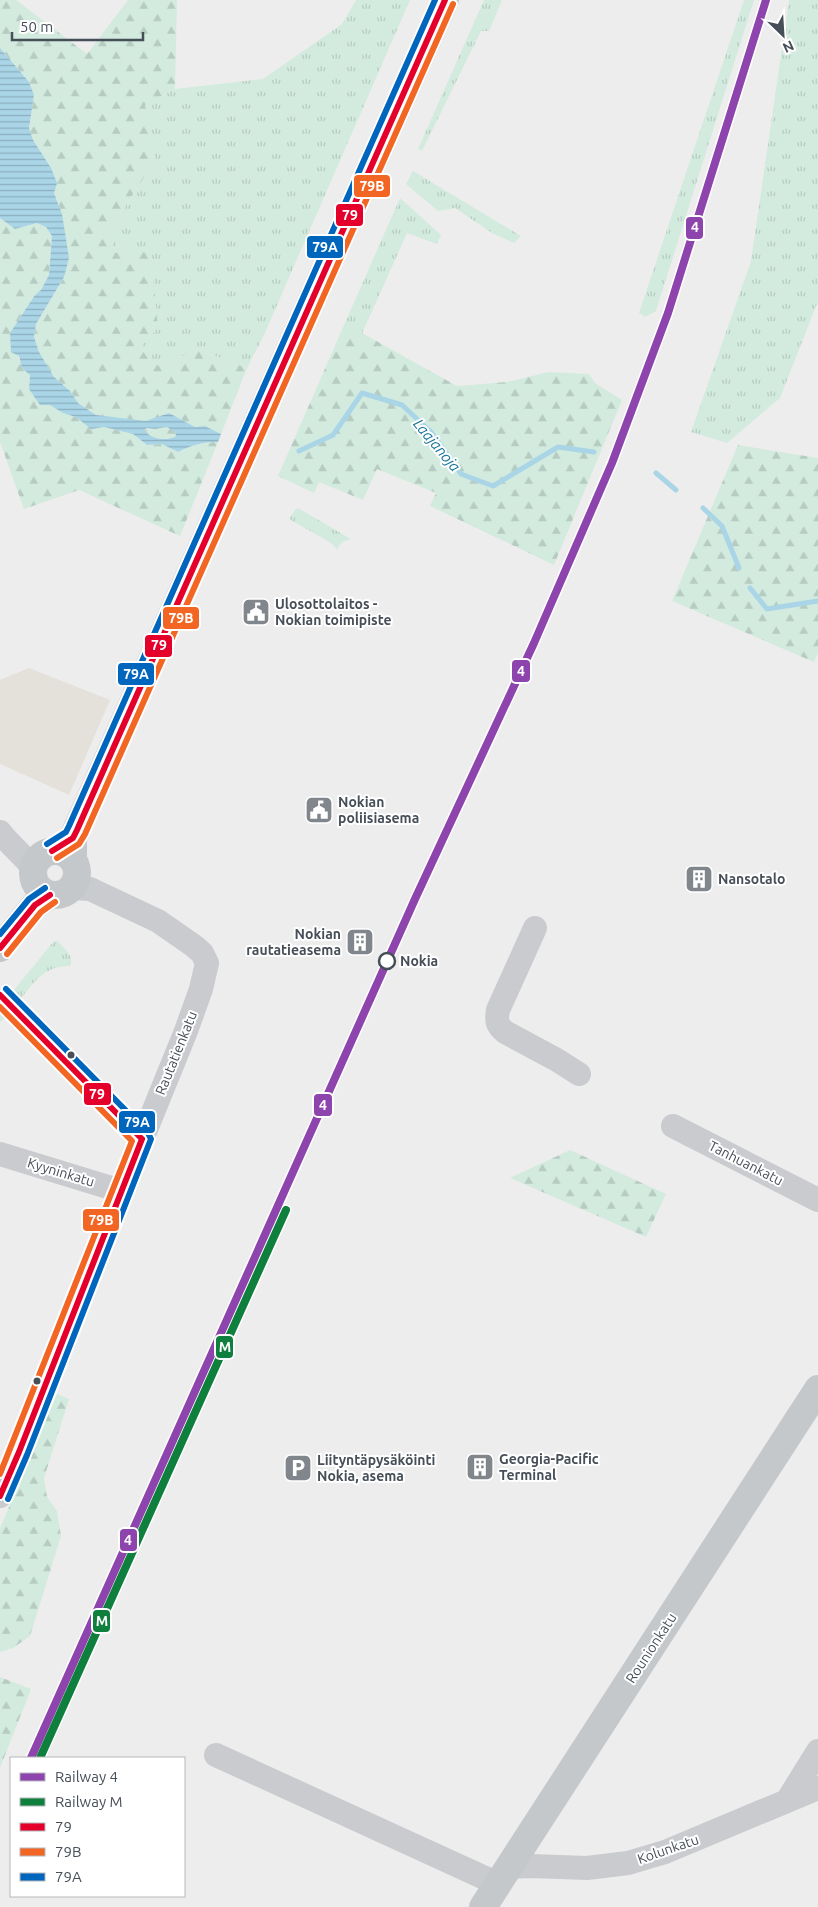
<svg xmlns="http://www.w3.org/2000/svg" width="818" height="1907" font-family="Ubuntu,sans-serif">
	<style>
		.commercial { fill: #e4e1da }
		.grass { fill: url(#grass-tufts) }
		.forest { fill: url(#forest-firs) }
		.water { fill: url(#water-rules); fill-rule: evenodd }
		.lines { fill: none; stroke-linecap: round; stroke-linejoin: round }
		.stream { stroke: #a9d5e7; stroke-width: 5 }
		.minor { stroke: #c9cbce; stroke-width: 24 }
		.major { stroke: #c5c8ca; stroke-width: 28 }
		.bus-1-casing { stroke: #fff; stroke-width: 10 }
		.bus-2-casing { stroke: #fff; stroke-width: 10 }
		.bus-3-casing { stroke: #fff; stroke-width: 10 }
		.bus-1 { stroke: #e4002b; stroke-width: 6 }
		.bus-2 { stroke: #f26522; stroke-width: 6 }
		.bus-3 { stroke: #0065bd; stroke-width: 6 }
		.rail-1-casing { stroke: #fff; stroke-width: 11 }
		.rail-2-casing { stroke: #fff; stroke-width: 11 }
		.rail-1 { stroke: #8e44ad; stroke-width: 8 }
		.rail-2 { stroke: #0e7f3c; stroke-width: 8 }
		.stop-dot { fill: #fff; stroke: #464e58; stroke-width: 2.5 }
		.bus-dot { fill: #464e58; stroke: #fff; stroke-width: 2 }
		.labels { text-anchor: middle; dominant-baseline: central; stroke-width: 4; stroke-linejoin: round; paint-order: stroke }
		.poi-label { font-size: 14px; font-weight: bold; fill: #464e58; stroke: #fff; text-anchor: start }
		.stop-label { font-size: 14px; font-weight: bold; fill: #464e58; stroke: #fff; text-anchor: start }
		.street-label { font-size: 14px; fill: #464e58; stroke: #fff }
		.water-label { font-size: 15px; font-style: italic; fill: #16759a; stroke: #fff }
		.line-badge { stroke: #fff; stroke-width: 2 }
		.badge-label { font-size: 14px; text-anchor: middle; font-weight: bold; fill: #fff }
	</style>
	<defs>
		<pattern id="grass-tufts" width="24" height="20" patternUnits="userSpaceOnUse" patternTransform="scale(1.25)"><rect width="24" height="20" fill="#d2ebde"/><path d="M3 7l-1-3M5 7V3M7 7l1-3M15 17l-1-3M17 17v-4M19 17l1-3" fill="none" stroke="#b6cbc1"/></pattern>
		<pattern id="forest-firs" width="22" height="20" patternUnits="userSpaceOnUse" patternTransform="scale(1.25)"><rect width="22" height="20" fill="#d2ebde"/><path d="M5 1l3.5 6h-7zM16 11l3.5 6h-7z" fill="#b6cbc1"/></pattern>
		<pattern id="water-rules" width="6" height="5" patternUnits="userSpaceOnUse" patternTransform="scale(1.25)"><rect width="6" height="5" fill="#a9d5e7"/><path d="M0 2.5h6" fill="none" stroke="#8bafbe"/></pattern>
	</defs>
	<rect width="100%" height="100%" fill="#eeeded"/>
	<path class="commercial" d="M29,668L110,700L69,795L0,764V680Z"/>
	<path class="grass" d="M356,0H410L264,335L247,368L199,350L155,366L140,348L116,253L108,233L155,160L144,105L175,89L263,79L342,24Z
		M484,0H502L489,31H481L422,151L418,149Z
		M744,0H754L656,311L645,317L639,313Z
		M789,0H818V301L780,398L727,443L691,432L751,261Z
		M413,171L521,236L514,243L492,233L455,208L438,211L406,184Z
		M400,198L441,235L437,244L407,233L359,340L341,332Z
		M298,508L351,539L342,542L337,549L331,543L289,519L295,510Z
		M54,941H58C64,949 75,956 70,966C34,964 24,1004 0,1022V1007Z"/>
	<path class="forest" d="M0,0H16L87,54L128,0H177L175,89L145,105L155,160L108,233L116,253L151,252L158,328L140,348L155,366L199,350L247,368L221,434L205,426L195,427L169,413L146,422L96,415L78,403L70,391L54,377L39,352L34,337L36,324L64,277L62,214L54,193L51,168L33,140L29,128L34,95L29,82L0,48Z
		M0,218L15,229L37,223L46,227L52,236L49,275L41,290L35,295L10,333C16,348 18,365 30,375L29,389L63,413L76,417L91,428L104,427L133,434L147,445L162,444L178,452C192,445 202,442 218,442L180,536L79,490L24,509L0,442Z
		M341,332L359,340L362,333L457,386L507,382L549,372L589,374L595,383L622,400L554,565L430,506L436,493L377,469L363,500L319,482L314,493L278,476Z
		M167,427L176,432V436C166,442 151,439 144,430L147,428L155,429Z
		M738,445L818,458V653L814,662L672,601Z
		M570,1150L666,1194L646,1237L510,1178Z
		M57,1394L69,1399L44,1478L47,1497L57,1511L61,1536L30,1636L13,1648L0,1652V1528Z
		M0,1677L31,1689L0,1768Z"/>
	<path class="water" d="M0,48L29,82L34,95L29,128L33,140L51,168L57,183L54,193L62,214L69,258L64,277L36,324L34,337L39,352L54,377L70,391L78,403L96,415L146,421L169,413L195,427L205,426L221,434L218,442C202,442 192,445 178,452L162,444L147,445L133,434L104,427L91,429L76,417L63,413L50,405H40L29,389L30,375L22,368L19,356L11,352L10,333L35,295L41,290L49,275L52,236L46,227L37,223L15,229L0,218ZM167,427L175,432L176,436C166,442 151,439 144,430L147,428L155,429Z"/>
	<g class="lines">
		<path class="stream" d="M299,451L333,435L362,393L402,405L431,432L461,474L493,486L558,447L594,452
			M656,473L676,490
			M703,508L722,526L739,568
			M750,588L767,609L818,601"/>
		<path class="minor" d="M0,832C10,845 23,855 33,868
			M535,928L498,1010C496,1021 497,1025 505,1032L557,1060L579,1074
			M673,1126L818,1200
			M0,1154L121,1191
			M0,1496L19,1452L121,1191L186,1031L201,989L207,963L202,953L194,946L158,921L90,889L72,888
			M216,1755L498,1884
			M787,1801L818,1751
			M509,1867L531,1866L587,1868L628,1863L665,1852L818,1788"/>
		<path class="major" d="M33 873a22 22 0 1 1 44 0a22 22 0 1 1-44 0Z
			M73,860V838L445,0
			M0,948L35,905L50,895
			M483,1907L818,1389"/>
		<defs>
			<path id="bus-1" d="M52,851L73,838L77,830L445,0
				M0,948L35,905L50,895
				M0,995L142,1139
				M0,1496L19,1452L142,1139"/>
			<path id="bus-2" d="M57,858L79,844L85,834L453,4
				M7,954L41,912L55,902
				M0,1007L132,1141L0,1474"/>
			<path id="bus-3" d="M47,844L66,832L69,826L435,0
				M0,934L29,899L45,888
				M6,989L148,1133L151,1139L27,1455L8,1499"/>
		</defs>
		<use href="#bus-1" class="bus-1-casing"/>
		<use href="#bus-2" class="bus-2-casing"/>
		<use href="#bus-3" class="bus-3-casing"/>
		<use href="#bus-1" class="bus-1"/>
		<use href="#bus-2" class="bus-2"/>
		<use href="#bus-3" class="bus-3"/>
		<defs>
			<path id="rail-1" d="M31,1758L415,899L534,643L612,463L668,313L766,0"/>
			<path id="rail-2" d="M40,1758L286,1210"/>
		</defs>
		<use href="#rail-1" class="rail-1-casing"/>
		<use href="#rail-2" class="rail-2-casing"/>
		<use href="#rail-1" class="rail-1"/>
		<use href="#rail-2" class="rail-2"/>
	</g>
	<defs>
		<symbol id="civic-square" viewBox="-11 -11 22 22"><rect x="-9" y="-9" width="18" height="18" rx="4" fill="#81868c" stroke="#fff"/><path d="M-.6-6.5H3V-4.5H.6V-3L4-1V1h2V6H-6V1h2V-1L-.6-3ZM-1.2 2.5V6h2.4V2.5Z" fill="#fff"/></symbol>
		<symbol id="building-square" viewBox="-11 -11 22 22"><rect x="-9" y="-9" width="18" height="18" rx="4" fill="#81868c" stroke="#fff"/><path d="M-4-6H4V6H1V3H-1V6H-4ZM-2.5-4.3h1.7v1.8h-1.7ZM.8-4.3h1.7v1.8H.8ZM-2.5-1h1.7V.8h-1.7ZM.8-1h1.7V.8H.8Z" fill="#fff"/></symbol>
		<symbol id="parking-square" viewBox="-11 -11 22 22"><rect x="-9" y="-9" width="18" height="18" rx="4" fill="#81868c" stroke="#fff"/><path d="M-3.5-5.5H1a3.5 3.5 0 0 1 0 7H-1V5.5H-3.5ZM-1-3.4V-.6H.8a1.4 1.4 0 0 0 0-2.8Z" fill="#fff"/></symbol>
	</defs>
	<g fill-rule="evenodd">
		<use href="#civic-square" x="240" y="596" width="32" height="32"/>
		<use href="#civic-square" x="303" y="794" width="32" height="32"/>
		<use href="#building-square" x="683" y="863" width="32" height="32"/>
		<use href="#building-square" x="344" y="926" width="32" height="32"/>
		<use href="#building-square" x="464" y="1451" width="32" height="32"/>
		<use href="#parking-square" x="282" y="1452" width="32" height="32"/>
	</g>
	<circle class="stop-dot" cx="387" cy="961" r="8"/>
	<g class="bus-dot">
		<circle cx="71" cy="1055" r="4.5"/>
		<circle cx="37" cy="1381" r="4.5"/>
	</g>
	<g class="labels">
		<g class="poi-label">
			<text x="275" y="604">Ulosottolaitos -<tspan x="275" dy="16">Nokian toimipiste</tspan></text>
			<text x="338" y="802">Nokian<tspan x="338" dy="16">poliisiasema</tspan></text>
			<text x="718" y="879">Nansotalo</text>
			<text x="341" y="934" text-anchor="end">Nokian<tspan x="341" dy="16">rautatieasema</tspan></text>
			<text x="499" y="1459">Georgia-Pacific<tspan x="499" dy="16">Terminal</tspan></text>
			<text x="317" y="1460">Liityntäpysäköinti<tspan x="317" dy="16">Nokia, asema</tspan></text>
		</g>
		<g class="stop-label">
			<text x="400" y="961">Nokia</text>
		</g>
		<g class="street-label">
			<text transform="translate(176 1053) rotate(-68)">Rautatienkatu</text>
			<text transform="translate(746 1163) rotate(27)">Tanhuankatu</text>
			<text transform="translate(61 1172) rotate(17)">Kyyninkatu</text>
			<text transform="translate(651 1648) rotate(-57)">Rounionkatu</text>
			<text transform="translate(668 1849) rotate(-19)">Kolunkatu</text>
		</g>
		<g class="water-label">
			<text transform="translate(437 445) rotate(50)">Laajanoja</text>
		</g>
	</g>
	<g class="line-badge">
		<rect x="353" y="174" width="38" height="24" rx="5" fill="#f26522"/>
		<rect x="335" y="203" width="29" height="24" rx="5" fill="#e4002b"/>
		<rect x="685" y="216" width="19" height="24" rx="5" fill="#8e44ad"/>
		<rect x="306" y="235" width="38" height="24" rx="5" fill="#0065bd"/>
		<rect x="162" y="606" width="38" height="24" rx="5" fill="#f26522"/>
		<rect x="144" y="634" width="29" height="24" rx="5" fill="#e4002b"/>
		<rect x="511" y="659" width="20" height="24" rx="5" fill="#8e44ad"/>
		<rect x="117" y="662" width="38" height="24" rx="5" fill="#0065bd"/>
		<rect x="83" y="1082" width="29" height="24" rx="5" fill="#e4002b"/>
		<rect x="313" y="1093" width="20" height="24" rx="5" fill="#8e44ad"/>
		<rect x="118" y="1110" width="38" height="24" rx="5" fill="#0065bd"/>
		<rect x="82" y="1208" width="38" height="24" rx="5" fill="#f26522"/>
		<rect x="215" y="1335" width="19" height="24" rx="5" fill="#0e7f3c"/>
		<rect x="119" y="1528" width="19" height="24" rx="5" fill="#8e44ad"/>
		<rect x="92" y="1609" width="19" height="24" rx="5" fill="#0e7f3c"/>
	</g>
	<g class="badge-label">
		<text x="372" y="191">79B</text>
		<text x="350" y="220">79</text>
		<text x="695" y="232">4</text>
		<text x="325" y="252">79A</text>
		<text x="181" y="623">79B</text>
		<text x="159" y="650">79</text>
		<text x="521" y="676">4</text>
		<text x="136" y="679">79A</text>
		<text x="97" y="1099">79</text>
		<text x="323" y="1110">4</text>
		<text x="137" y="1127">79A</text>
		<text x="101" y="1225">79B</text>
		<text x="225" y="1352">M</text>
		<text x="128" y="1545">4</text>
		<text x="102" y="1626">M</text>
	</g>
	<rect x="10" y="1757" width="175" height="140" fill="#ffffff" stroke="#b5b8bc"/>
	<rect x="20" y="1773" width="25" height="8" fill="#8e44ad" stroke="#b5b8bc"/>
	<text x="55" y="1782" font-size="15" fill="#464e58">Railway 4</text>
	<rect x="20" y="1798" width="25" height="8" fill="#0e7f3c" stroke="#b5b8bc"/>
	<text x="55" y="1807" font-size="15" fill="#464e58">Railway M</text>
	<rect x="20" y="1823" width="25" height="8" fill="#e4002b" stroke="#b5b8bc"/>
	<text x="55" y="1832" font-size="15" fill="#464e58">79</text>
	<rect x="20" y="1848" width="25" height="8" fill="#f26522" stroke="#b5b8bc"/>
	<text x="55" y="1857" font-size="15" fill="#464e58">79B</text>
	<rect x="20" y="1873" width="25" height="8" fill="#0065bd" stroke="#b5b8bc"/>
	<text x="55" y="1882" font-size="15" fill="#464e58">79A</text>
	<g transform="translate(783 35) rotate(155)" stroke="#ffffff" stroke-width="4" paint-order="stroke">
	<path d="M0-4L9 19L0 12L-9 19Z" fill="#464e58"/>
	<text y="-8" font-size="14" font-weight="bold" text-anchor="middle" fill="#464e58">N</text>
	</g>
	<path d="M12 32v8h131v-8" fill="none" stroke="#464e58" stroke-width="2.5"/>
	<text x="20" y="32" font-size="15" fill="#464e58" stroke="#ffffff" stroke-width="4" paint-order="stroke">50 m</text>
</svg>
